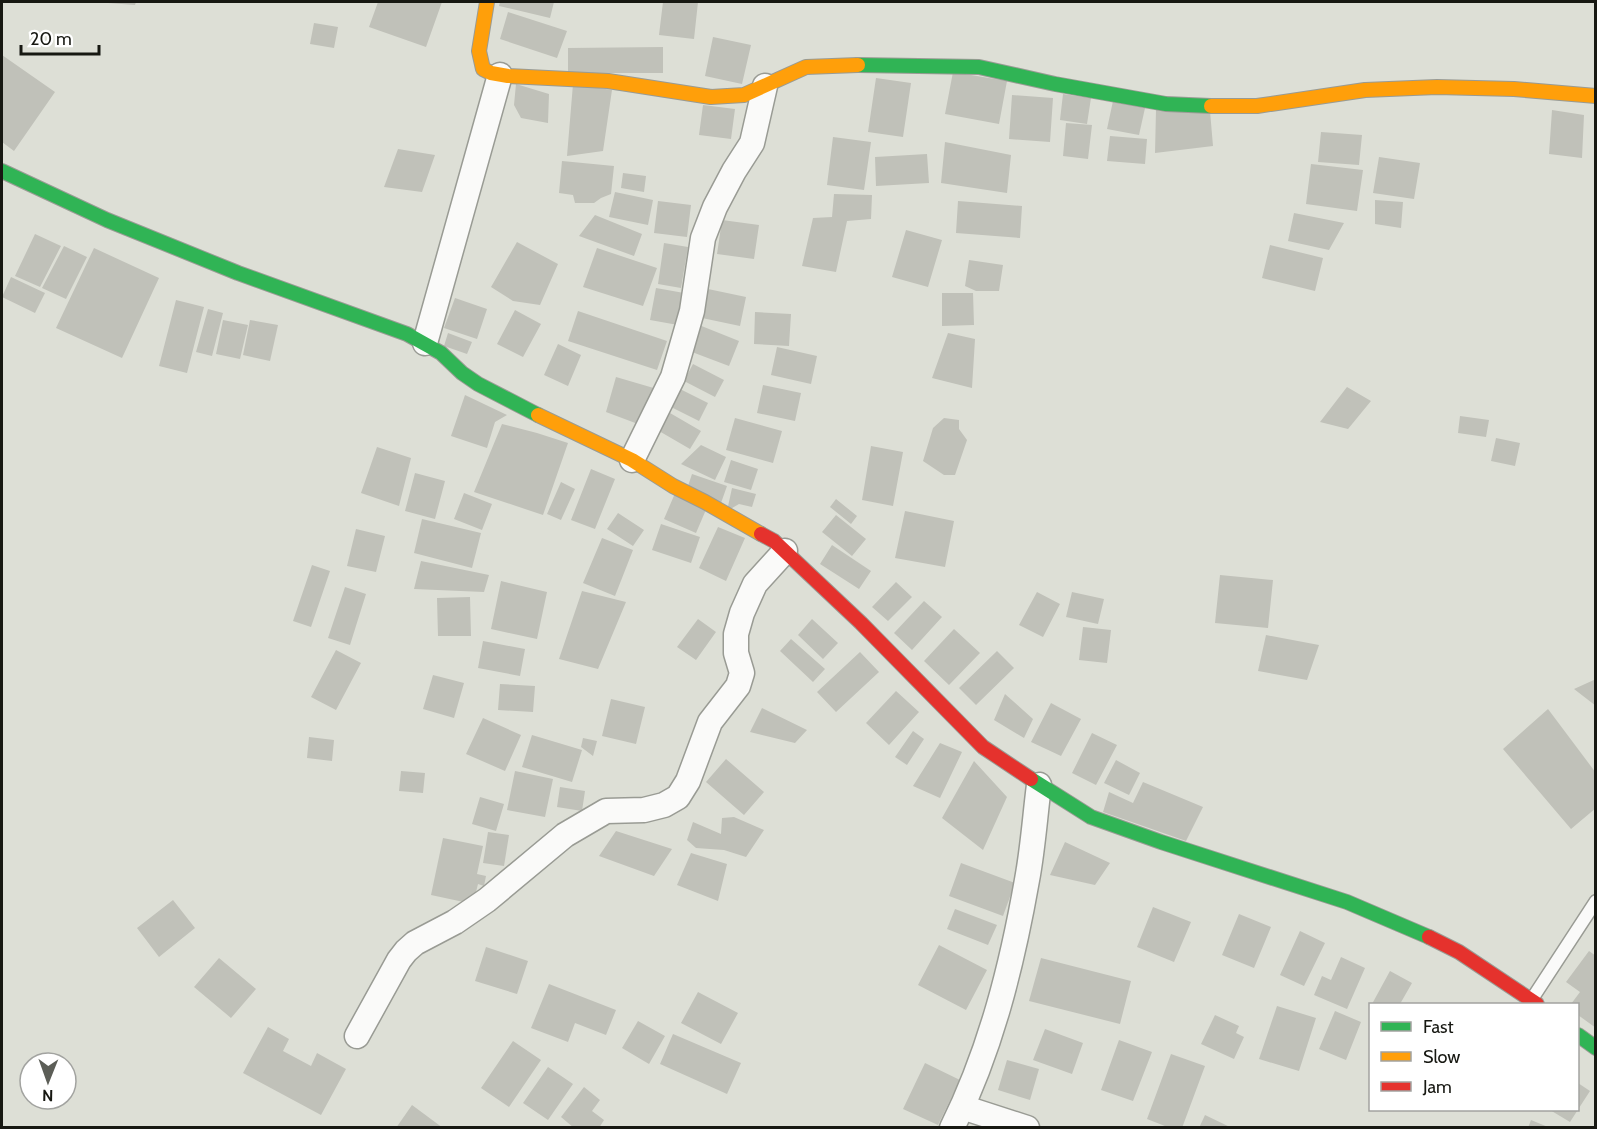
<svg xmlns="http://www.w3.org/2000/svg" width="1597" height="1129" font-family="Cabin,sans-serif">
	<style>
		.building { fill: #c0c1b9 }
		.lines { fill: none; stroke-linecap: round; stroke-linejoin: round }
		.lane-casing { stroke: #999b94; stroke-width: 15 }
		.street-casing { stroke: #999b94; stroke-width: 27 }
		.fast-casing { stroke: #999b94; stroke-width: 16 }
		.slow-casing { stroke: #999b94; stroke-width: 16 }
		.jam-casing { stroke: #999b94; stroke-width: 16 }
		.lane { stroke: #fafaf9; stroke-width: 12 }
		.street { stroke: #fafaf9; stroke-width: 24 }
		.fast { stroke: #30b455; stroke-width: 14 }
		.slow { stroke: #ff9f0a; stroke-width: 14 }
		.jam { stroke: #e5322d; stroke-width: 14 }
	</style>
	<rect width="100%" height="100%" fill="#dddfd6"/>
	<path class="building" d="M108,2H136L135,5L108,3Z
		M378,2H442L426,47L369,27Z
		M500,2H554L550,18L499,6Z
		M663,2H698L694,39L659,35Z
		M508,12L567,31L557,58L500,39Z
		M314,23L338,27L334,48L310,44Z
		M713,37L751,45L742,84L705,76Z
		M663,47V73H568V48Z
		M2,55L55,92L14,151L2,142Z
		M953,72L1007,81L999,124L945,114Z
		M876,78L911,83L903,137L868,132Z
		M516,84L549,94L548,123L521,118L514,105Z
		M573,84L612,90L603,151L567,156Z
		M1063,94L1091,98L1087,124L1060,120Z
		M1012,95L1053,98L1050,142L1009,139Z
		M1113,101L1145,108L1139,135L1107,129Z
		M703,105L735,109L731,139L699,135Z
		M1156,110L1210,111L1213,146L1155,153Z
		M1552,110L1584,115L1582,158L1549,154Z
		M1066,123L1092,125L1088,159L1063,156Z
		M1321,132L1362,135L1359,165L1318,162Z
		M1110,136L1147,139L1145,164L1107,161Z
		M833,137L871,142L864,190L827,185Z
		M945,142L1011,155L1007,193L941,183Z
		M398,149L435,155L422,192L384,187Z
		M927,154L929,183L876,186L875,157Z
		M1379,157L1420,163L1414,199L1373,193Z
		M562,161L614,166L611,194L601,198L594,203H575L573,195L559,193Z
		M1311,164L1363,170L1357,211L1306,204Z
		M623,173L646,176L644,192L621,188Z
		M615,192L653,200L648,225L609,217Z
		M834,194L872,195L871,219L847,221L836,272L802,266L813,218L832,217Z
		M1375,200L1403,202L1401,228L1375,224Z
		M658,201L691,205L687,237L654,233Z
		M958,201L1022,206L1020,238L956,233Z
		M1294,213L1344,223L1329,250L1288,241Z
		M595,215L642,234L634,256L579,236Z
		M722,220L759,225L754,259L717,254Z
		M906,230L942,240L928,287L892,277Z
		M35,234L61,246L40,287L15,276Z
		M517,242L558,264L540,305L513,301L491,287Z
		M664,243L688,247L681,288L658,284Z
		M1270,245L1323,258L1315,291L1262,278Z
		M64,246L87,257L66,299L42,288Z
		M94,248L159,278L122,358L56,328Z
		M597,248L657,268L643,306L583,287Z
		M969,260L1003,265L999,291H976L965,286Z
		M11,277L45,293L35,313L2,297Z
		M656,288L684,293L678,325L650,320Z
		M708,289L746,297L740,326L702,318Z
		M942,293H973L974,325L942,326Z
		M455,298L487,309L477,339L444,328Z
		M176,300L204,307L187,373L159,366Z
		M208,309L223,313L212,356L196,352Z
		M515,310L541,324L523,357L497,344Z
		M578,311L667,341L657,370L568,341Z
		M755,312L791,314L789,346L754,344Z
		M223,320L248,325L240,359L216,354Z
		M250,320L278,325L270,361L243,355Z
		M694,323L739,341L729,366L684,349Z
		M448,333L472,342L467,354L444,346Z
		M948,333L975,339L972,388L932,378Z
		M558,344L581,355L568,386L544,375Z
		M777,347L817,356L811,384L771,375Z
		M693,364L724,380L715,397L684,381Z
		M616,377L657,389L638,424L606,412Z
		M763,385L801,393L795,421L757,413Z
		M674,386L708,403L699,421L665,404Z
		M1347,387L1371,401L1348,429L1320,422Z
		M465,395L507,415L495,422L487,448L451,436Z
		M670,413L701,431L690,449L659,431Z
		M1460,416L1489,420L1486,437L1458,433Z
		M735,418L782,431L773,463L726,450Z
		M944,418L959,420V429L967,440L955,475H944L923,461L933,428Z
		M502,424L537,433L568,443L543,515L474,492Z
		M1496,438L1520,443L1515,466L1491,461Z
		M701,445L726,457L715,480L681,464Z
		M871,446L903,452L893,506L862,500Z
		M377,447L411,458L399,506L361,493Z
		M731,460L758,469L751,490L724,482Z
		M591,469L615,479L595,529L571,520Z
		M415,473L445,481L435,519L405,511Z
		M692,474L727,486L721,503L686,492Z
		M561,482L575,489L561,520L547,514Z
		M732,488L756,494L752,507L739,504L727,511Z
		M676,491L708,505L696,533L664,519Z
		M464,493L492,504L482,530L454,519Z
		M836,499L857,516L851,524L830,507Z
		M905,511L954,521L945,567L895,558Z
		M618,513L644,530L633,546L607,529Z
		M836,515L866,539L852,556L822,532Z
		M422,519L481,533L472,568L414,553Z
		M661,524L700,537L691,563L652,550Z
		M718,527L745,538L726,581L699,568Z
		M356,529L385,536L376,572L347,566Z
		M602,538L633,550L615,596L583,583Z
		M832,545L871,571L859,589L820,564Z
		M421,561L489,575L484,592L414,589Z
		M312,565L330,571L311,627L293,621Z
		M1220,575L1273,580L1268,628L1215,623Z
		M501,581L547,592L537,639L491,629Z
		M896,582L912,597L888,621L872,607Z
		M345,587L366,594L350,645L328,638Z
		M582,591L626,602L598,669L559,659Z
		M1037,592L1060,604L1043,637L1019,625Z
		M1072,592L1104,599L1098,624L1066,617Z
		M470,597L471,636H438L437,598Z
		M924,601L942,617L912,650L894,633Z
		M698,619L716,632L696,660L677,647Z
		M812,619L838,643L823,659L798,635Z
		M1083,627L1111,630L1107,663L1079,660Z
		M954,629L980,653L949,685L924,661Z
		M1266,635L1319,645L1307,680L1258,671Z
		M791,639L825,669L813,682L780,651Z
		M483,641L525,649L520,676L478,668Z
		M336,650L361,663L336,710L311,697Z
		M997,651L1014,668L976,705L959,688Z
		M860,652L879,672L836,712L817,692Z
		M433,675L464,683L454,718L423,709Z
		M1596,679V706L1574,689Z
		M500,684L535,686L533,712L498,710Z
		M896,691L919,712L889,745L866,723Z
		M1005,694L1033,719L1024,738L994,720Z
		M611,699L645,707L636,744L602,736Z
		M1051,703L1081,719L1061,756L1031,742Z
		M762,708L807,730L795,743L750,732Z
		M1548,709L1596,773V808L1571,829L1503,749Z
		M483,718L521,735L505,771L466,754Z
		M913,731L924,739L907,765L895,757Z
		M1092,733L1117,745L1096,785L1072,773Z
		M532,735L582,750L572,782L522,767Z
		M309,737L334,740L332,761L307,758Z
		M583,738L597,741L593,756L581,747Z
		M940,743L962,752L940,798L913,786Z
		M726,759L764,792L744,815L706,782Z
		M1116,760L1140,773L1129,795L1104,783Z
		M974,761L1007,797L983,850L942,818Z
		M401,771L425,773L423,793L399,791Z
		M515,771L553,779L545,817L507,810Z
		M1143,782L1203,807L1186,841L1103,812L1109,792L1133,803Z
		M560,787L585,791L582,811L557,807Z
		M480,797L504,804L496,831L472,824Z
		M734,817L764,830L746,857L724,850L696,848L687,840L693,822L721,834L722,818Z
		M616,831L672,849L654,876L599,856Z
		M488,832L509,835L504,866L483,863Z
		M443,838L483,846L477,874L486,876L484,886L478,884L473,904L431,895Z
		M1065,842L1110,863L1095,885L1050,875Z
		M691,853L727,864L718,901L677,885Z
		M961,863L1015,883L1003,916L949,896Z
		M173,900L195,928L159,957L137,928Z
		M1153,907L1191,922L1174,962L1137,947Z
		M955,909L997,925L988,945L947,929Z
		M1239,914L1271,927L1254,968L1222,955Z
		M1300,931L1325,943L1304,986L1280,975Z
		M939,945L987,970L966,1010L918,985Z
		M486,947L528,961L517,994L475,981Z
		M1589,951L1596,956V1028L1578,1015V1004H1571L1580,992L1566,982Z
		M1341,957L1365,968L1347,1009L1314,995L1322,976L1331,980Z
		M219,958L256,989L231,1018L194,987Z
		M1041,958L1131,981L1120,1024L1029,1001Z
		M1390,971L1412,983L1400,1004H1372Z
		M549,984L616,1010L606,1035L575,1023L568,1042L531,1028Z
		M698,992L738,1013L721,1044L681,1023Z
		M1277,1006L1316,1018L1299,1071L1259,1059Z
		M1335,1011L1361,1022L1346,1060L1319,1049Z
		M1215,1015L1239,1026L1236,1033L1244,1037L1234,1059L1201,1044Z
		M638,1021L665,1036L649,1064L622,1048Z
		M268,1027L289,1039L283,1051L311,1066L317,1053L346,1069L321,1115L243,1073Z
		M1045,1029L1083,1043L1072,1074L1033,1060Z
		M673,1034L741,1063L727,1094L660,1064Z
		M1119,1040L1152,1052L1133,1101L1101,1090Z
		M513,1041L541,1060L509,1107L481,1088Z
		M1171,1054L1205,1066L1182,1128H1170L1147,1119Z
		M1007,1060L1039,1069L1030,1100L998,1090Z
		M925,1063L960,1080L938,1125L903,1109Z
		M548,1067L573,1084L548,1120L523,1103Z
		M1578,1083L1590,1091L1570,1122L1550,1110H1578Z
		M584,1087L600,1100L592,1111L604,1120L599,1128H574L561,1117Z
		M412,1105L443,1128H396Z
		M1205,1115L1232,1128H1199Z
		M1531,1120L1548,1127V1128H1528Z"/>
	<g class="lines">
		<defs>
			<path id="lane" d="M1532,999L1596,901"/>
			<path id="street" d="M425,343L500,75
				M632,460L673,377L692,311L703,238L715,207L734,171L752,143L765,86
				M357,1036L399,960L406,951L415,943L455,922L487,900L565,835L606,811L644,810L664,805L678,797L688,781L710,722L738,686L742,673L736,653V634L742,613L755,584L785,551
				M962,1107L1027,1128
				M952,1128C991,1050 1012,965 1027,880C1033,848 1035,816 1039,785"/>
			<path id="fast" d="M858,65L979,67L1055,84L1166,104L1211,106
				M2,171L107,220L238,273L407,334L441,353L462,373L478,384L538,415
				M1031,779L1091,817L1161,842L1347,902L1429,937
				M1578,1035L1596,1048"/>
			<path id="slow" d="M487,2L479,51L483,69L491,73L508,76L608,81L711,97L744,95L806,67L858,65
				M1211,106H1257L1365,90L1437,87L1514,89L1596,96
				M538,415L632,460L673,486L705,502L761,534"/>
			<path id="jam" d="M761,534L774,541L861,623L983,747L1031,779
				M1429,937L1459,952L1537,1004"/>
		</defs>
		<use href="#lane" class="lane-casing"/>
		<use href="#street" class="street-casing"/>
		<use href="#fast" class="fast-casing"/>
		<use href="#slow" class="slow-casing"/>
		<use href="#jam" class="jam-casing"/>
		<use href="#lane" class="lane"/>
		<use href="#street" class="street"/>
		<use href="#fast" class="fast"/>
		<use href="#slow" class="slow"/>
		<use href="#jam" class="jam"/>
	</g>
	<rect width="1597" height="1129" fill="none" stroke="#171812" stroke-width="6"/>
	<rect x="1369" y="1003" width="210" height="108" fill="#ffffff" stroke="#a2a3a0" stroke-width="1.5"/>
	<rect x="1381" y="1022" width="30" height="9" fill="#30b455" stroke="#a2a3a0" stroke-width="1.5"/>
	<text x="1423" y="1033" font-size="18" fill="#171812">Fast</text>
	<rect x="1381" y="1052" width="30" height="9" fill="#ff9f0a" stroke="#a2a3a0" stroke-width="1.5"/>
	<text x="1423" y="1063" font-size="18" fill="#171812">Slow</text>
	<rect x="1381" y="1082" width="30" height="9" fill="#e5322d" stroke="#a2a3a0" stroke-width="1.5"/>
	<text x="1423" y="1093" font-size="18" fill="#171812">Jam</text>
	<g transform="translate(48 1081) rotate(181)"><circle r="28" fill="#ffffff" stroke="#a2a3a0" stroke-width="1.5"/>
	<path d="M0-4.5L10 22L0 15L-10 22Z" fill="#5c5e57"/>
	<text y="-9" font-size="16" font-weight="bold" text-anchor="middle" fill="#171812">N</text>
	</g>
	<path d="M21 45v9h78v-9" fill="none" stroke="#171812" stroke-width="3"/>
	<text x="30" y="45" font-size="18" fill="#171812" stroke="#ffffff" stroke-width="4.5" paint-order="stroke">20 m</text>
</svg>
